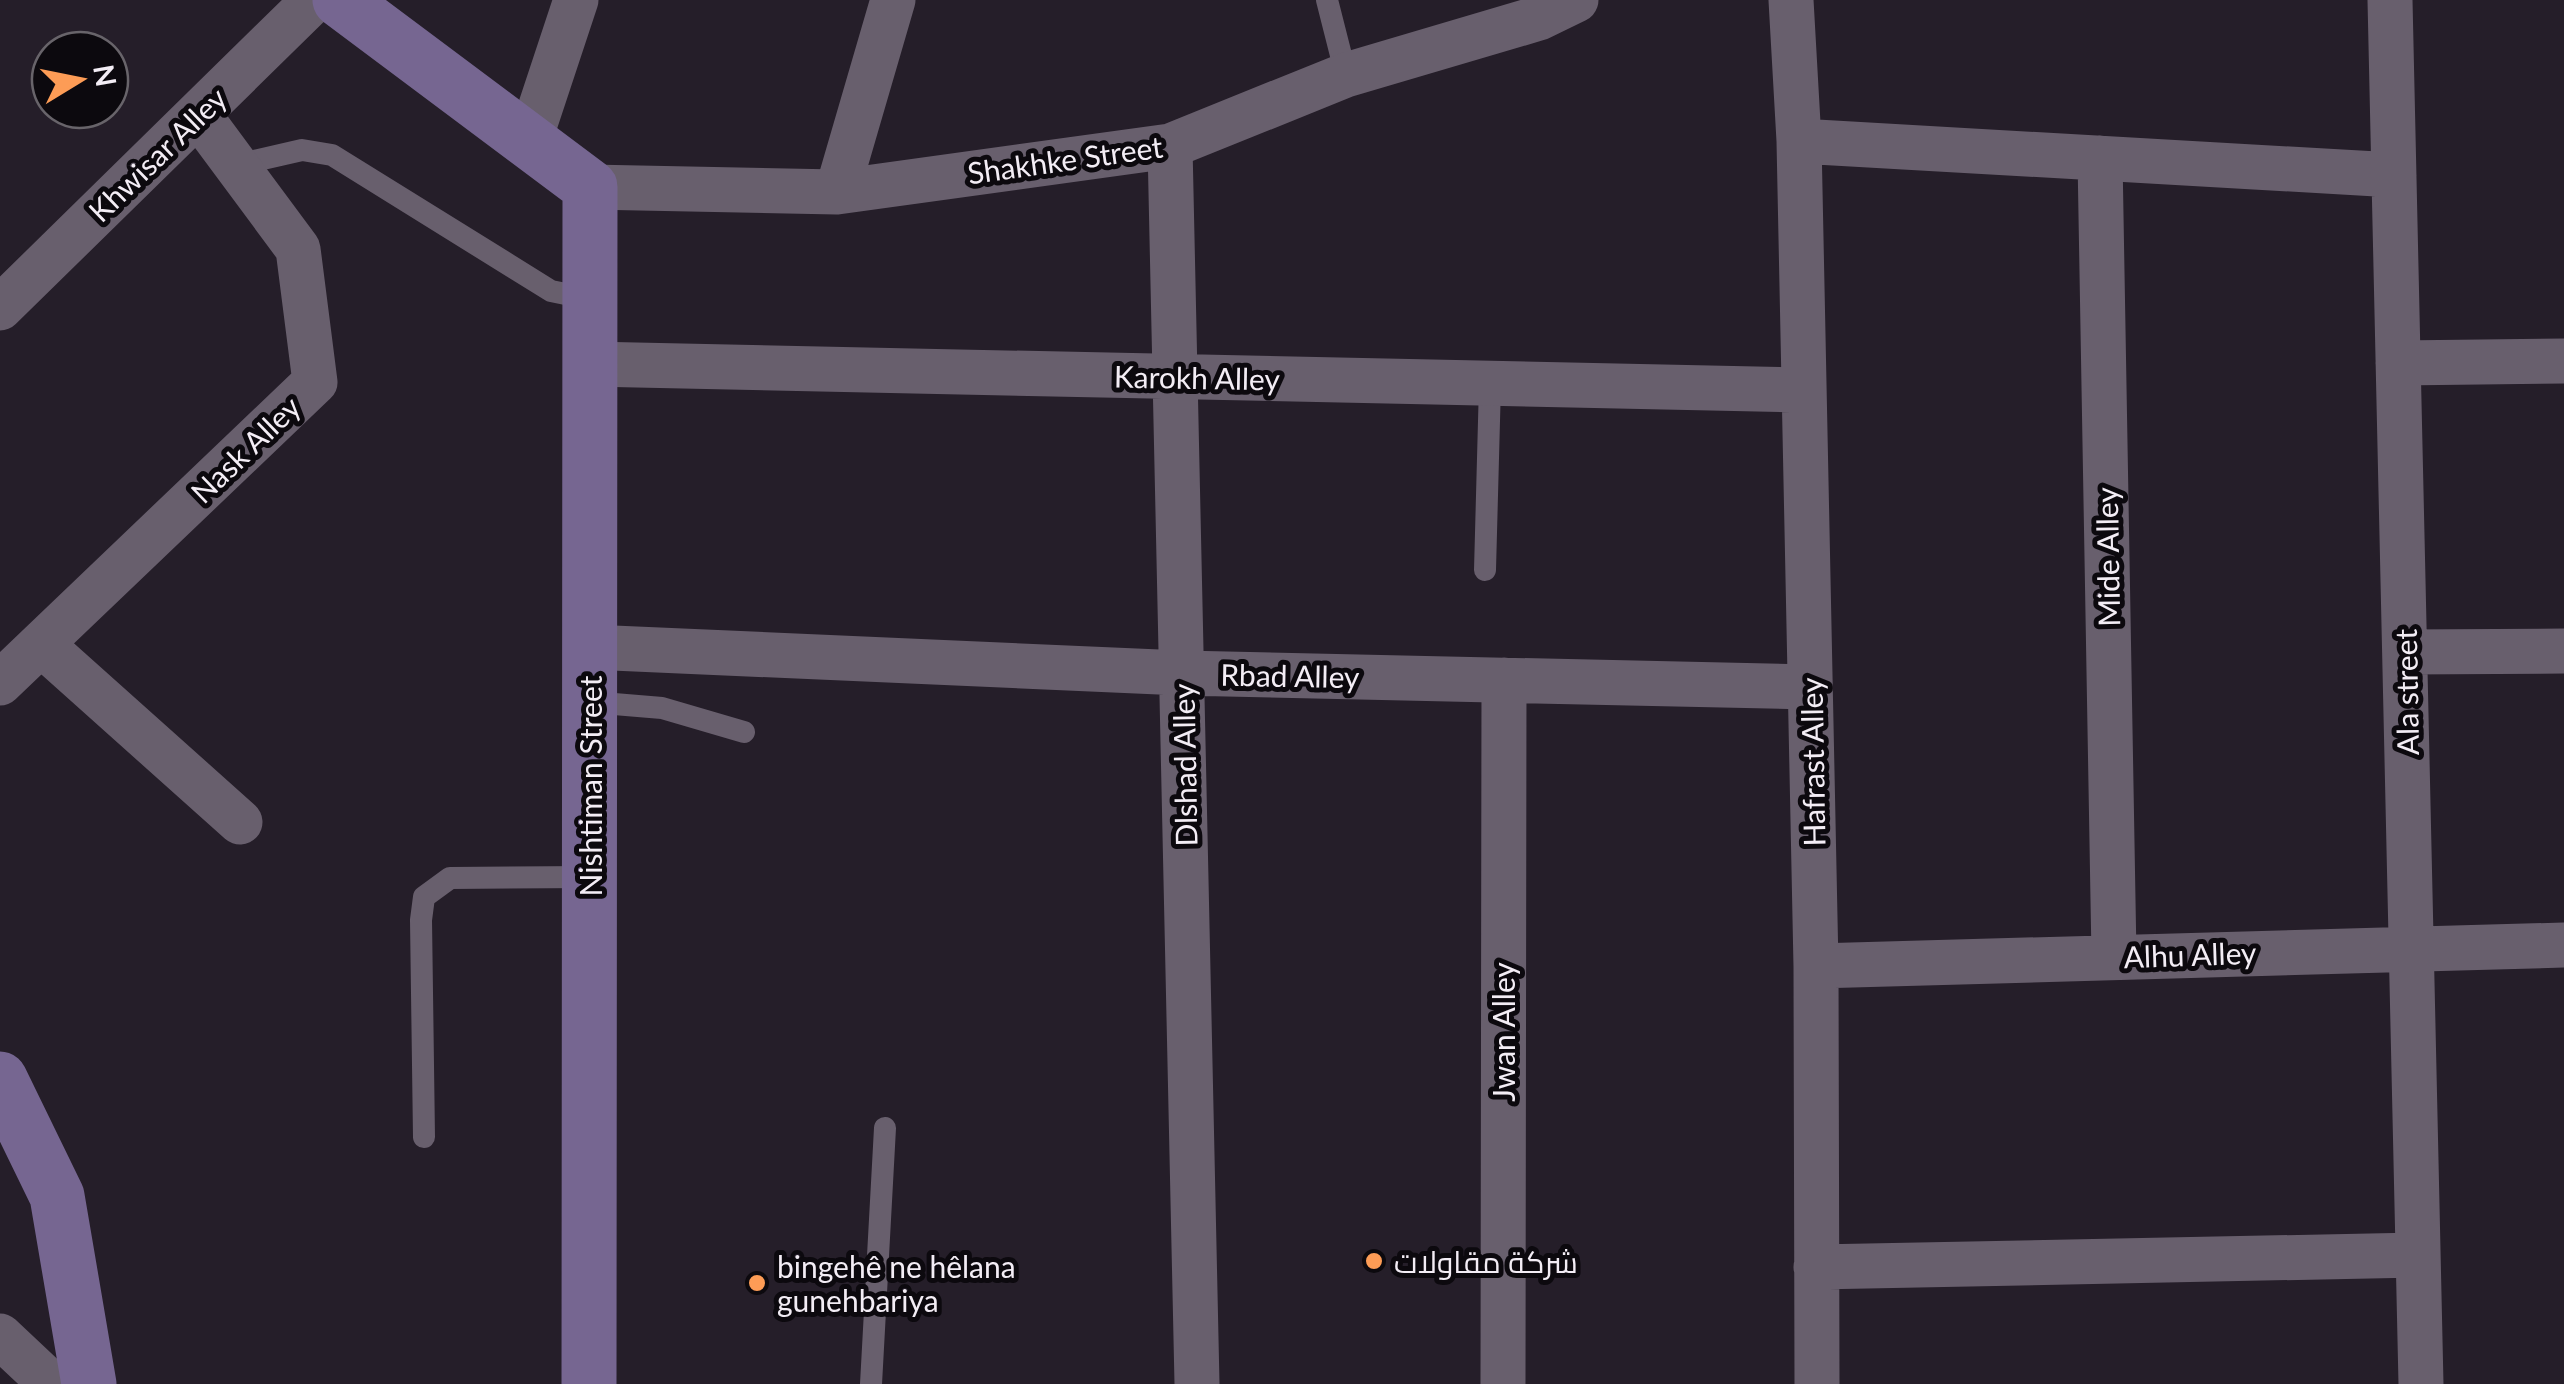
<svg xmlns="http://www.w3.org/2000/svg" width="2564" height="1384" font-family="Lato,Cairo,sans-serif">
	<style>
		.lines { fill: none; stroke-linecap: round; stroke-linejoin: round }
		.lane { stroke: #685f6d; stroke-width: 22 }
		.street { stroke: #685f6d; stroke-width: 45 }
		.secondary { stroke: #766691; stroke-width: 55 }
		.poi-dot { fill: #fd9c56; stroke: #0c090e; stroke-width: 4 }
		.labels { text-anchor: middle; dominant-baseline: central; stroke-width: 10; stroke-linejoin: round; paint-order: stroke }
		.street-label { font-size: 30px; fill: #f3edf5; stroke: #0c090e }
		.poi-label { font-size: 30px; fill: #f3edf5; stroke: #0c090e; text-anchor: start }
	</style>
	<rect width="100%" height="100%" fill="#251e29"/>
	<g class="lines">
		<path class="lane" d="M1327,0L1346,75
			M236,165L302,150L332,155L551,291L590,299
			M1485,570L1490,384
			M590,702L662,708L744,732
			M424,1137L421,920L424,897L450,878L590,877
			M871,1384L885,1128"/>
		<path class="street" d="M1791,0L1799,141L1816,966L1817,1384
			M2390,0L2421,1384
			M1799,141L2394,175
			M529,142L576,0
			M1170,146L1197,1384
			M2100,158L2114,957
			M590,187L837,192L1170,146L1346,75L1539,18L1576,0
			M837,192L893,0
			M0,308L314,0
			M2398,363L2564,361
			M590,364L1804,390
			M41,644L240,822
			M590,647L1182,673L1810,687
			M2405,652L2564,651
			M0,683L315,382L298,249L198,114
			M1816,966L2564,945
			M1816,1267L2418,1255
			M0,1336L51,1384
			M1503,1384L1504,680"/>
		<path class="secondary" d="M340,0L590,187L589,1384
			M0,1079L57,1196L89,1384"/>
	</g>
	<g class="poi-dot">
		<circle cx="1374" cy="1261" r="10"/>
		<circle cx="757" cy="1283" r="10"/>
	</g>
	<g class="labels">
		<g class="street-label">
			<text transform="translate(157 154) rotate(-44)">Khwisar Alley</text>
			<text transform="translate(1065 159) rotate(-8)">Shakhke Street</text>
			<text transform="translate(1197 377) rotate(1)">Karokh Alley</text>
			<text transform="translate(245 449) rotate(-44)">Nask Alley</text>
			<text transform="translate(2107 557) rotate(-91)">Mide Alley</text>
			<text transform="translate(1290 675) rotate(1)">Rbad Alley</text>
			<text transform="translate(2406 692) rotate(-91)">Ala street</text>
			<text transform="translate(1812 762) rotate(-91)">Hafrast Alley</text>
			<text transform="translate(1184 765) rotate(-91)">Dlshad Alley</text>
			<text transform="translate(590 786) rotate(-90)">Nishtiman Street</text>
			<text transform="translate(2190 954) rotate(-2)">Alhu Alley</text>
			<text transform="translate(1503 1032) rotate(-90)">Jwan Alley</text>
		</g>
		<g class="poi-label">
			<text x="1394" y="1261">شركة مقاولات</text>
			<text x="777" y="1266">bingehê ne hêlana<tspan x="777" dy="34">gunehbariya</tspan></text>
		</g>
	</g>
	<g transform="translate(80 80) rotate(80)"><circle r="48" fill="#0c090e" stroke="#68646a" stroke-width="2.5"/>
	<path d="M0-8L18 38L0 25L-18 38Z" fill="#fd9c56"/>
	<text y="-15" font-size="28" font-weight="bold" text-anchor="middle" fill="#f3edf5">N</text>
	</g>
</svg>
